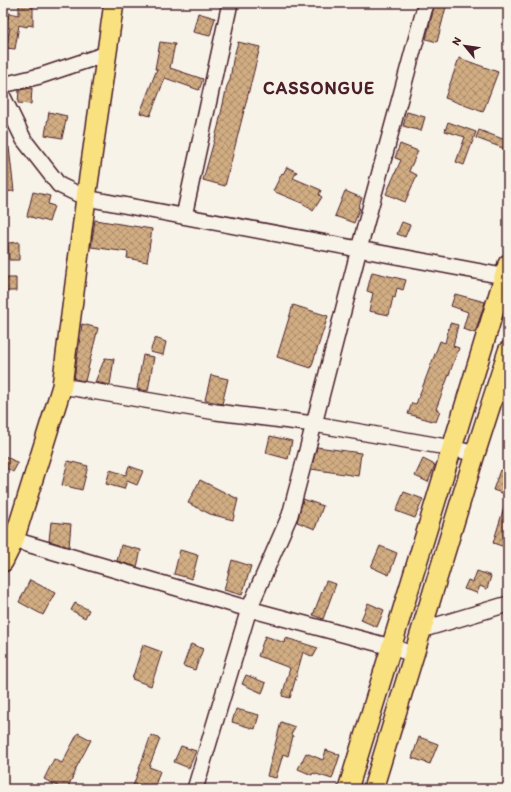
<svg xmlns="http://www.w3.org/2000/svg" width="511" height="792" font-family="Itim,sans-serif">
	<style>
		.building { fill: url(#building-cross-hatch); stroke: #4a1f2b }
		.lines { fill: none; stroke-linecap: round; stroke-linejoin: round }
		.minor-casing { stroke: #4a1f2b; stroke-width: 18 }
		.major-casing { stroke: #4a1f2b; stroke-width: 22 }
		.minor { stroke: #f7f3e8; stroke-width: 15 }
		.major { stroke: #fae180; stroke-width: 19 }
		.labels { text-anchor: middle; dominant-baseline: central; stroke-width: 3; stroke-linejoin: round; paint-order: stroke }
		.district-label { font-size: 18px; font-weight: bold; letter-spacing: 1px; fill: #4a1f2b; stroke: #f7f3e8 }
	</style>
	<defs>
		<pattern id="building-cross-hatch" width="8" height="8" patternUnits="userSpaceOnUse"><rect width="8" height="8" fill="#d1ad83"/><path d="M0 0l8 8M0 8l8-8" fill="none" stroke="#ac8c6b"/></pattern>
	</defs>
	<rect width="100%" height="100%" fill="#f7f3e8"/>
	<filter id="ink" filterUnits="userSpaceOnUse"><feTurbulence type="fractalNoise" baseFrequency=".025" numOctaves="2"/><feDisplacementMap in="SourceGraphic" scale="8" xChannelSelector="R" yChannelSelector="G"/><feConvolveMatrix kernelMatrix="1 2 1 2 8 2 1 2 1" color-interpolation-filters="sRGB"/></filter>
	<g filter="url(#ink)">
		<path class="building" d="M19,3H33V26L28,25L27,27L19,25L15,49L6,48L10,28L6,27L9,13L19,15Z
			M435,3H447L437,42L426,39Z
			M198,13L215,18L210,36L193,32Z
			M160,42L175,44L170,68L203,79L199,90L165,78L150,116L140,113L157,69H155Z
			M238,42L260,47L225,186L203,180L218,127L227,86L230,80L233,60Z
			M459,58L498,72L483,112L445,98Z
			M32,88L31,104L18,103L19,90Z
			M49,112L67,116L62,138L45,135Z
			M407,112L425,117L421,131L403,126Z
			M448,122L476,132L464,165L456,162L465,137L445,131Z
			M479,130L508,141V150L476,138Z
			M400,144L418,151L409,171L417,175L405,202L386,194L401,160L395,158Z
			M3,147H9L14,191L3,192Z
			M287,167L297,172L293,178L321,190L319,195L322,197L313,211L304,204L273,191L282,173L283,174Z
			M345,191L362,198L358,208H360L354,223L335,216Z
			M33,192L50,196L48,204L54,206L49,222L27,216Z
			M95,220L152,229L147,262L127,258L128,252L91,247Z
			M402,222L410,225L405,237L397,234Z
			M19,242V260H9L8,243Z
			M372,272L406,280L403,290L397,288L395,298L393,297L389,315L369,311L373,293L367,291Z
			M3,278H16V291H3Z
			M455,294L485,302L475,333L463,329L468,312L451,306Z
			M293,305L328,316L311,368L277,357Z
			M450,323L458,325L453,346L459,348L436,409L440,411L436,422L408,414L412,403L416,404L440,341L445,343Z
			M82,324L98,328L85,381L74,379Z
			M155,338L166,342L163,355L150,352Z
			M143,355L154,357L148,391L137,389Z
			M105,358L114,359L110,385L95,382Z
			M211,375L228,379L222,404L205,400Z
			M270,436L292,441L288,459L266,453Z
			M317,447L361,453L358,476L311,469Z
			M3,455L18,463L13,472L3,466Z
			M423,459L435,465L428,482L415,476Z
			M68,461L88,466L82,490L62,485Z
			M129,466L143,471L137,485L127,481L124,489L106,484L110,470L126,475Z
			M500,470L508,472V495L493,490Z
			M200,480L238,499L233,520L210,514L188,503Z
			M404,492L423,499L415,518L396,511Z
			M303,499L323,506L315,529L297,522Z
			M506,501L508,502V538L505,547L493,543Z
			M51,522L71,524L69,547L49,541Z
			M121,545L141,550L137,567L117,561Z
			M380,546L397,553L389,575L371,567Z
			M180,550L198,555L192,579L174,574Z
			M232,560L251,566L242,595L224,590Z
			M477,571L491,576L487,589L480,586L477,593L464,589L468,580L473,582Z
			M30,580L55,593L43,615L19,602Z
			M326,581L336,584L323,619L313,615Z
			M75,603L89,610L85,618L71,610Z
			M368,603L384,610L377,627L361,620Z
			M265,636L285,643L286,638L318,648L313,657L303,652L290,698L282,696L290,668L258,656Z
			M191,644L203,649L195,670L183,666Z
			M143,645L162,652L151,686L132,679Z
			M246,675L266,683L262,693L242,684Z
			M236,709L259,715L255,729L232,722Z
			M281,722L295,727L291,735L293,736L288,756L283,754L276,778L267,776Z
			M78,733L91,740L75,770H76L67,789H63L44,779L54,759L62,763Z
			M151,735L160,739L149,767L160,771L154,789H132Z
			M419,737L438,744L430,764L412,758Z
			M181,746L196,751L189,768L174,762Z
			M326,750L340,755L332,779L313,773L312,775L298,769L306,753L323,760Z"/>
		<g class="lines">
			<defs>
				<path id="minor" d="M3,85L40,76L106,54
					M3,97L24,140L59,185L86,198L508,277
					M184,216L230,3
					M62,386L216,412L314,424L452,448L475,454
					M14,540L249,609L391,647L413,654
					M421,630L508,604
					M195,789L249,609L290,515L314,424L359,249L426,3"/>
				<path id="major" d="M3,562L14,540L62,386L86,198L114,3
					M348,789L508,264
					M373,789L475,454L508,351"/>
			</defs>
			<use href="#minor" class="minor-casing"/>
			<use href="#major" class="major-casing"/>
			<use href="#minor" class="minor"/>
			<use href="#major" class="major"/>
		</g>
	</g>
	<g class="labels">
		<g class="district-label">
			<text x="319" y="88">CASSONGUE</text>
		</g>
	</g>
	<rect width="511" height="792" fill="none" stroke="#f7f3e8" stroke-width="16"/>
	<rect x="8" y="8" width="495" height="776" fill="none" stroke="#4a1f2b" stroke-width="1.5" filter="url(#ink)"/>
	<g transform="translate(465 46) rotate(299)" stroke="#f7f3e8" stroke-width="3" paint-order="stroke">
	<path d="M0-3L7 15L0 10L-7 15Z" fill="#4a1f2b"/>
	<text y="-6" font-size="11" font-weight="bold" text-anchor="middle" fill="#4a1f2b">N</text>
	</g>
</svg>
